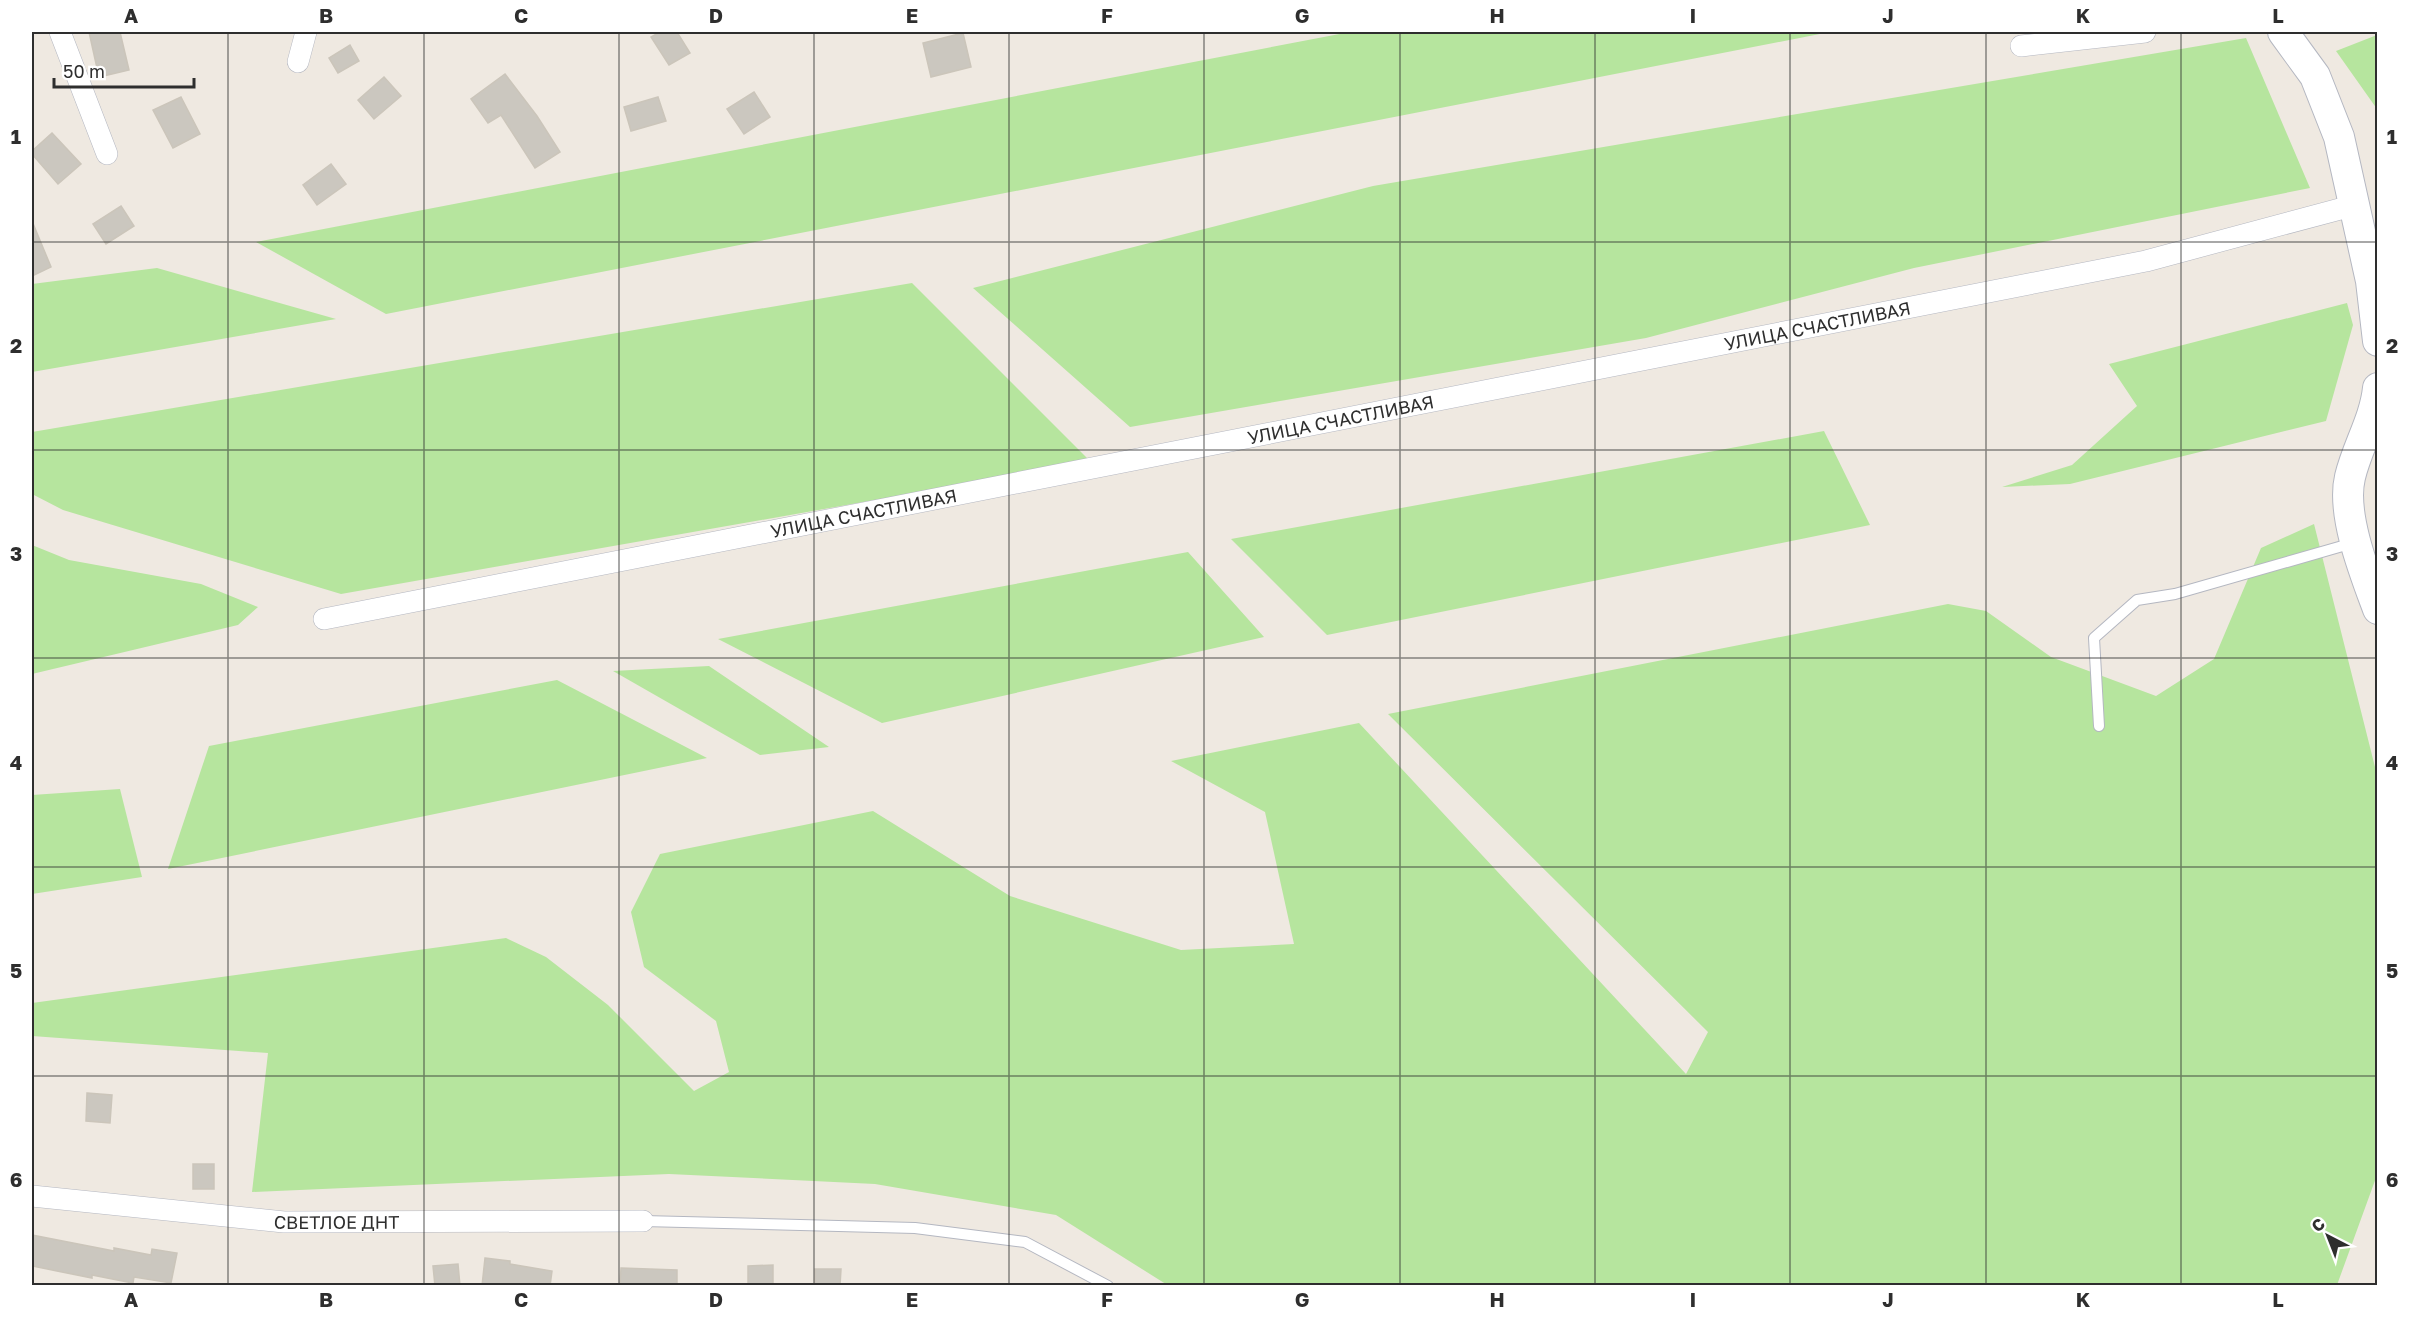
<svg xmlns="http://www.w3.org/2000/svg" width="2409" height="1317" font-family="'Golos Text',sans-serif">
	<style>
		.green { fill: #b6e59e }
		.building { fill: #cbc7bf; stroke: #cbc5ba; stroke-width: 1.5 }
		.lines { fill: none; stroke-linecap: round; stroke-linejoin: round }
		.lane-casing { stroke: #b4b7c1; stroke-width: 12 }
		.street-casing { stroke: #b4b7c1; stroke-width: 22 }
		.secondary-casing { stroke: #b4b7c1; stroke-width: 32 }
		.lane { stroke: #fff; stroke-width: 10 }
		.street { stroke: #fff; stroke-width: 21 }
		.secondary { stroke: #fff; stroke-width: 30 }
		.grid { fill: none; stroke: #2e2e2e; stroke-width: 1.5; stroke-opacity: 0.55 }
		.labels { text-anchor: middle; dominant-baseline: central; stroke-width: 6; stroke-linejoin: round; paint-order: stroke }
		.street-label { font-size: 18px; fill: #2e2e2e; stroke: #fff }
		.neatline { fill: none; stroke: #2e2e2e; stroke-width: 2 }
		.grid-label { font-size: 20px; text-anchor: middle; font-weight: bold; fill: #2e2e2e }
	</style>
	<rect width="100%" height="100%" fill="#efe9e1"/>
	<path class="green" d="M1350,32H1830L386,314L256,242Z
		M2377,35V109L2336,51Z
		M2246,38L2310,188L1914,268L1646,338L1130,427L973,288L1373,186Z
		M157,268L336,319L32,372V284Z
		M912,283L1091,462L341,594L63,510L32,494V432Z
		M2347,303L2353,325L2326,421L2070,484L2002,487L2072,465L2137,406L2109,364Z
		M1824,431L1870,525L1327,635L1231,539Z
		M2314,524L2377,775V1175L2337,1285L1169,1286L1056,1215L875,1184L669,1174L252,1192L268,1053L32,1036V1003L506,938L546,957L608,1005L694,1091L729,1072L716,1021L644,967L631,912L660,854L873,811L1010,896L1181,950L1294,944L1265,812L1171,761L1359,723L1686,1074L1708,1032L1388,714L1948,604L1986,611L2051,657L2156,696L2214,659L2261,548Z
		M32,545L69,560L201,584L258,607L238,625L32,674Z
		M1188,552L1264,637L882,723L718,639Z
		M709,666L829,747L760,755L613,671Z
		M557,680L707,758L168,869L209,746Z
		M120,789L142,877L32,894V795Z"/>
	<path class="building" d="M89,32H120L129,70L99,77Z
		M660,32H677L690,53L669,65L651,37Z
		M963,33L971,67L931,77L923,43Z
		M350,45L359,61L338,73L329,58Z
		M505,74L537,116L560,152L535,168L501,115L488,123L471,99Z
		M384,77L401,96L374,119L358,100Z
		M754,92L770,117L744,134L727,109Z
		M181,97L200,134L173,148L153,110Z
		M658,97L666,121L631,131L624,107Z
		M52,133L81,164L58,184L32,154V151Z
		M331,164L346,184L317,205L303,185Z
		M121,206L134,226L106,244L93,224Z
		M32,221L51,267L32,276Z
		M87,1093L112,1095L110,1123L86,1121Z
		M193,1164H214V1189H193Z
		M32,1235L114,1251V1248L151,1255L152,1249L177,1253L171,1283L134,1277L133,1283L92,1275V1278L32,1266Z
		M485,1258L510,1261V1264L552,1271L550,1286H482Z
		M458,1264L460,1286H435L433,1266Z
		M773,1265V1286H748V1266Z
		M621,1268L677,1270V1286H620Z
		M815,1269H841L840,1286H815Z"/>
	<g class="lines">
		<defs>
			<path id="lane" d="M2099,726L2094,638L2137,600L2175,594L2353,543
				M643,1221L915,1228L1025,1242L1108,1286"/>
			<g id="street">
				<path d="M60,32L107,154"/>
				<path d="M2021,46L2145,32"/>
				<path d="M298,62L306,32"/>
				<path id="s1" d="M324,619L2146,261L2355,205"/>
				<path id="s2" d="M32,1196L284,1222L643,1221"/>
			</g>
			<path id="secondary" d="M2283,32L2315,76L2339,137L2371,281L2378,341
				M2378,388C2375,419 2357,447 2350,477C2341,514 2365,574 2378,609"/>
		</defs>
		<use href="#lane" class="lane-casing"/>
		<use href="#street" class="street-casing"/>
		<use href="#secondary" class="secondary-casing"/>
		<use href="#lane" class="lane"/>
		<use href="#street" class="street"/>
		<use href="#secondary" class="secondary"/>
	</g>
	<path class="grid" d="M228,32V1286M424,32V1286M619,32V1286M814,32V1286M1009,32V1286M1204,32V1286M1400,32V1286M1595,32V1286M1790,32V1286M1986,32V1286M2181,32V1286M32,242H2378M32,450H2378M32,658H2378M32,867H2378M32,1076H2378"/>
	<g class="labels">
		<g class="street-label">
			<text stroke="none"><textPath href="#s1" startOffset="1522">УЛИЦА СЧАСТЛИВАЯ</textPath></text>
			<text stroke="none"><textPath href="#s1" startOffset="1036">УЛИЦА СЧАСТЛИВАЯ</textPath></text>
			<text stroke="none"><textPath href="#s1" startOffset="550">УЛИЦА СЧАСТЛИВАЯ</textPath></text>
			<text stroke="none"><textPath href="#s2" startOffset="306">СВЕТЛОЕ ДНТ</textPath></text>
		</g>
	</g>
	<rect width="2409" height="1317" fill="none" stroke="#ffffff" stroke-width="66"/>
	<g transform="translate(2328 1236) rotate(318)" stroke="#ffffff" stroke-width="4.5" paint-order="stroke">
	<path d="M0-4.5L10 22L0 15L-10 22Z" fill="#2e2e2e"/>
	<text y="-9" font-size="16" font-weight="bold" text-anchor="middle" fill="#2e2e2e">С</text>
	</g>
	<path d="M54 78v9h140v-9" fill="none" stroke="#2e2e2e" stroke-width="3"/>
	<text x="63" y="78" font-size="18" fill="#2e2e2e" stroke="#ffffff" stroke-width="4.5" paint-order="stroke">50 m</text>
	<rect x="33" y="33" width="2343" height="1251" class="neatline"/>
	<g class="grid-label">
		<text x="131" y="23">A</text>
		<text x="326" y="23">B</text>
		<text x="521" y="23">C</text>
		<text x="716" y="23">D</text>
		<text x="912" y="23">E</text>
		<text x="1107" y="23">F</text>
		<text x="1302" y="23">G</text>
		<text x="1497" y="23">H</text>
		<text x="1693" y="23">I</text>
		<text x="1888" y="23">J</text>
		<text x="2083" y="23">K</text>
		<text x="2278" y="23">L</text>
		<text x="16" y="144">1</text>
		<text x="2392" y="144">1</text>
		<text x="16" y="353">2</text>
		<text x="2392" y="353">2</text>
		<text x="16" y="561">3</text>
		<text x="2392" y="561">3</text>
		<text x="16" y="770">4</text>
		<text x="2392" y="770">4</text>
		<text x="16" y="978">5</text>
		<text x="2392" y="978">5</text>
		<text x="16" y="1187">6</text>
		<text x="2392" y="1187">6</text>
		<text x="131" y="1307">A</text>
		<text x="326" y="1307">B</text>
		<text x="521" y="1307">C</text>
		<text x="716" y="1307">D</text>
		<text x="912" y="1307">E</text>
		<text x="1107" y="1307">F</text>
		<text x="1302" y="1307">G</text>
		<text x="1497" y="1307">H</text>
		<text x="1693" y="1307">I</text>
		<text x="1888" y="1307">J</text>
		<text x="2083" y="1307">K</text>
		<text x="2278" y="1307">L</text>
	</g>
</svg>
